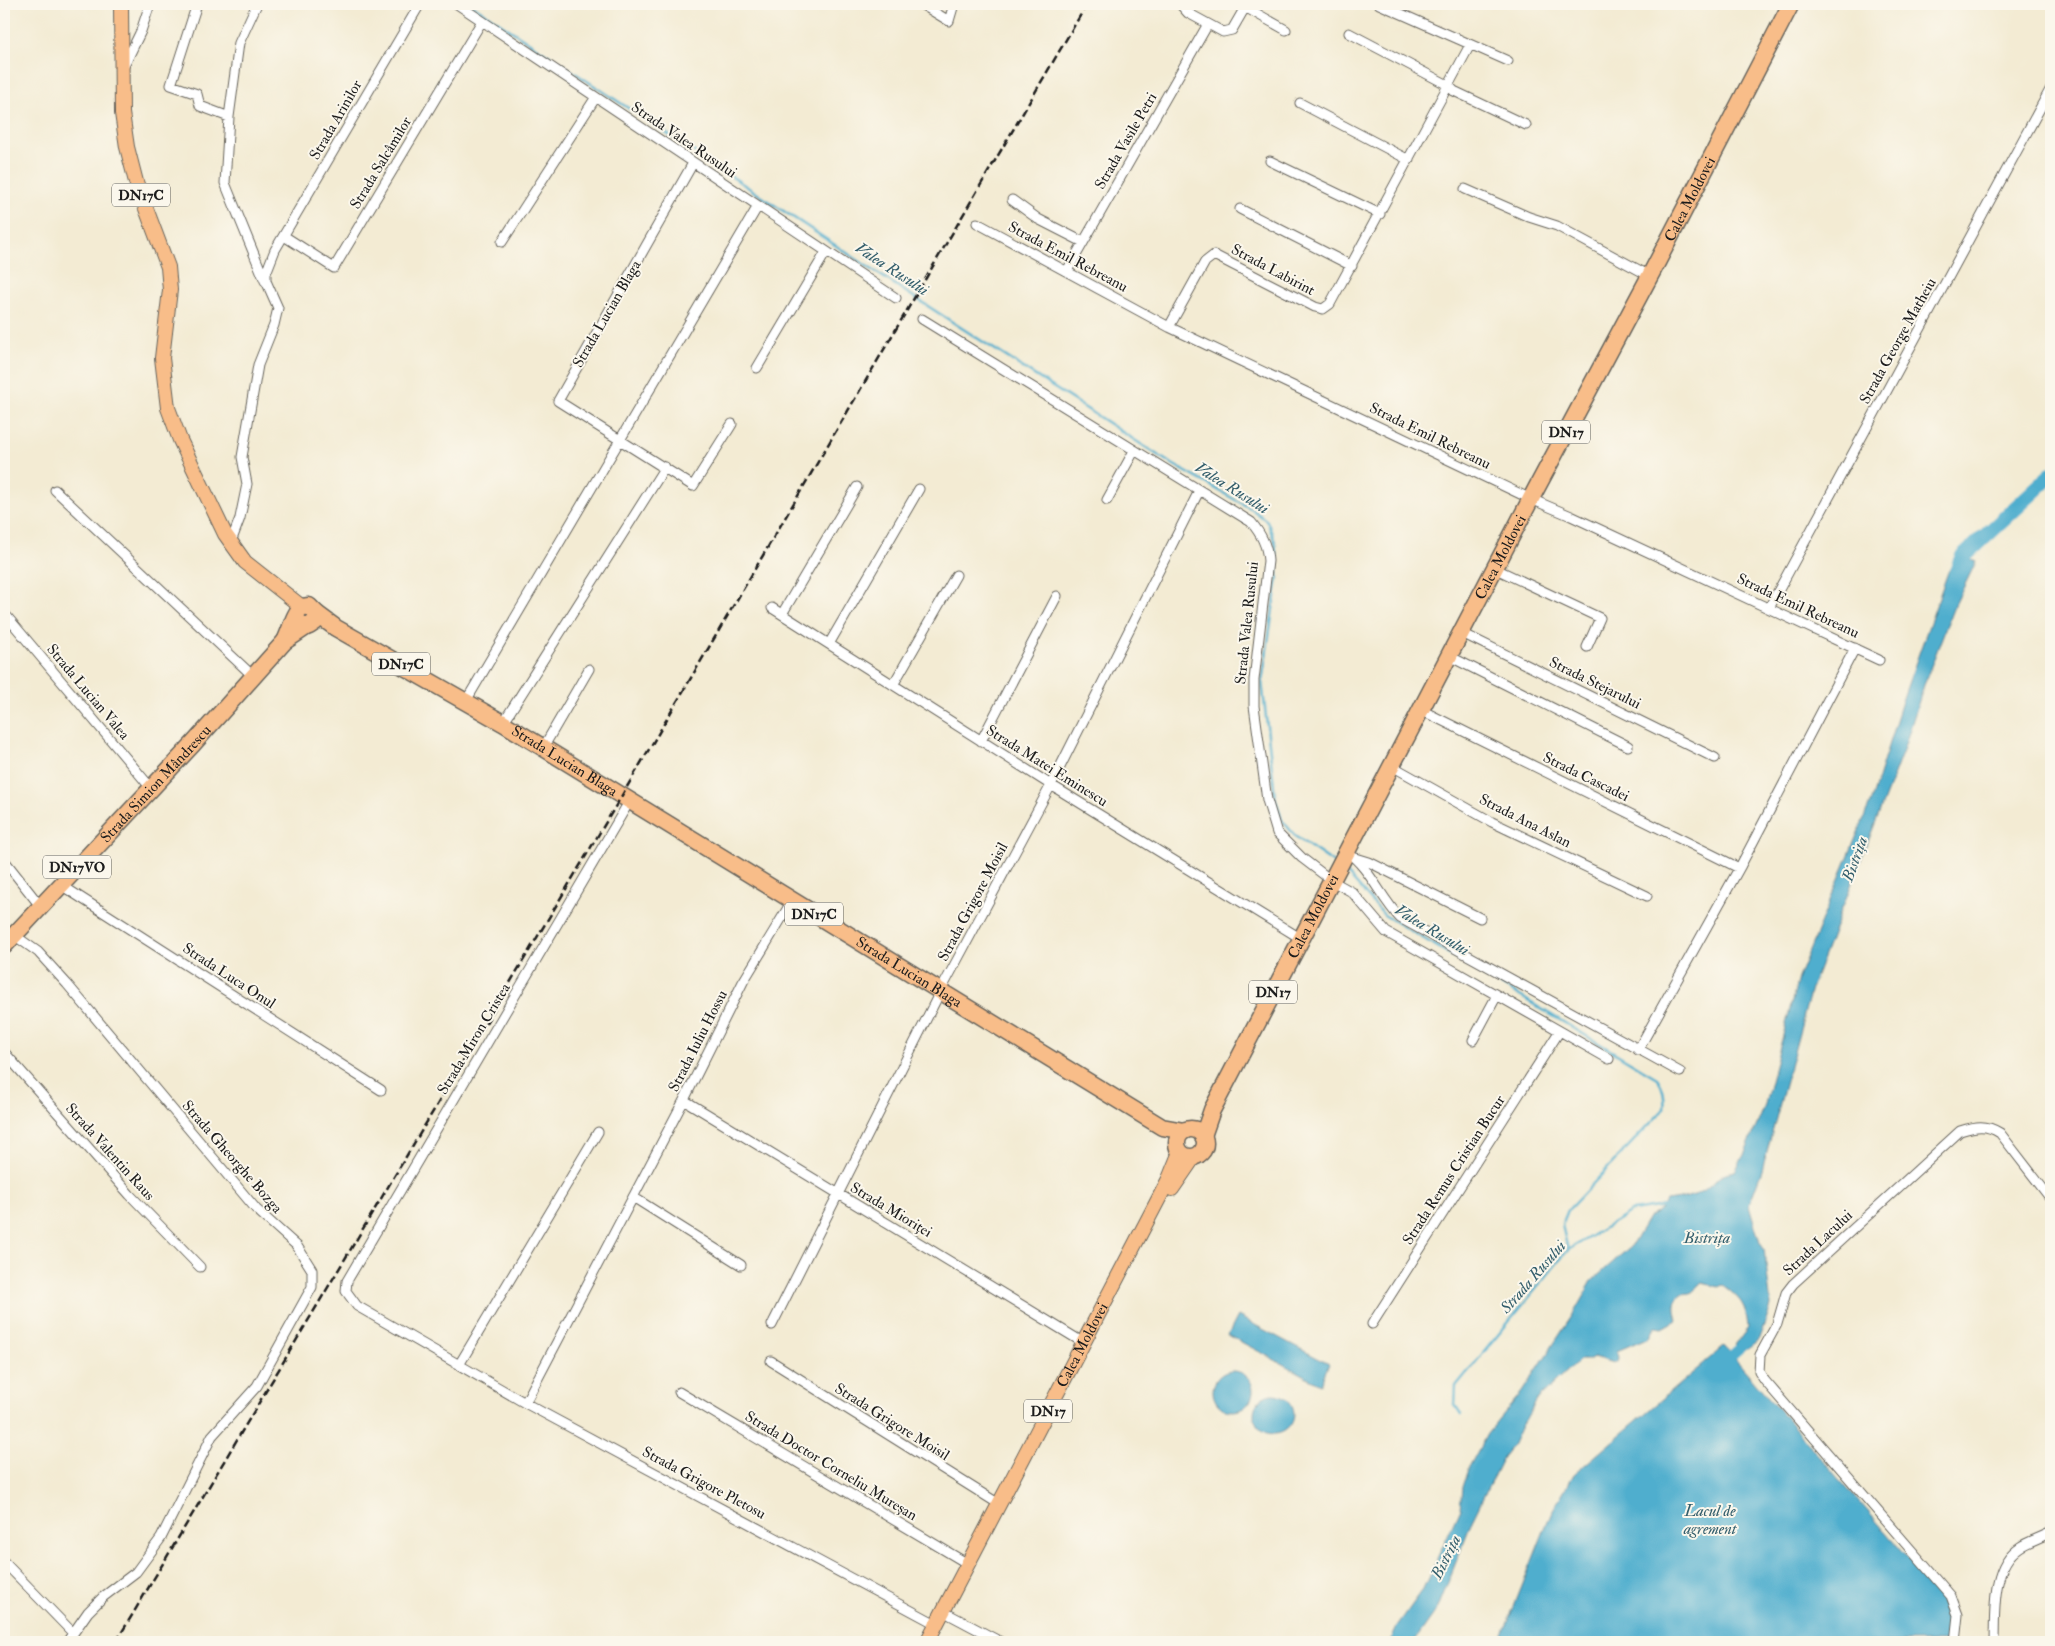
<svg xmlns="http://www.w3.org/2000/svg" width="2055" height="1646" font-family="'IM FELL Double Pica',serif">
	<style>
		.water { fill: #4faece; stroke: #366575 }
		.lines { fill: none; stroke-linecap: round; stroke-linejoin: round }
		.stream { stroke: #4faece; stroke-width: 2.5 }
		.canal { stroke: #4faece; stroke-width: 10 }
		.river { stroke: #4faece; stroke-width: 16 }
		.street-casing { stroke: #67645c; stroke-width: 11 }
		.primary-casing { stroke: #67645c; stroke-width: 16 }
		.highway-casing { stroke: #67645c; stroke-width: 19 }
		.street { stroke: #fff; stroke-width: 9 }
		.primary { stroke: #f8bd89; stroke-width: 14 }
		.highway { stroke: #f8bd89; stroke-width: 16 }
		.rail { stroke: #1c1c1c; stroke-width: 2.5; stroke-dasharray: 8 4; stroke-linecap: butt }
		.labels { text-anchor: middle; dominant-baseline: central; stroke-width: 4; stroke-linejoin: round; paint-order: stroke }
		.shield { fill: #fbf7ec; stroke: #5f5e5a; stroke-width: 1 }
		.shield-label { font-size: 14px; font-weight: bold; fill: #1c1c1c }
		.street-label { font-size: 15px; fill: #1c1c1c; stroke: #fbf7ec }
		.water-label { font-size: 16px; font-style: italic; fill: #335e6c; stroke: #fbf7ec }
	</style>
	<rect width="100%" height="100%" fill="#fbf7ec"/>
	<filter id="ink" filterUnits="userSpaceOnUse"><feTurbulence type="fractalNoise" baseFrequency=".02" numOctaves="2"/><feDisplacementMap in="SourceGraphic" scale="10" xChannelSelector="R" yChannelSelector="G"/><feConvolveMatrix kernelMatrix="1 2 1 2 8 2 1 2 1" color-interpolation-filters="sRGB"/></filter>
	<filter id="wash" filterUnits="userSpaceOnUse"><feTurbulence type="fractalNoise" baseFrequency=".0096" numOctaves="4" result="noise"/><feDisplacementMap in="SourceGraphic" scale="20" xChannelSelector="R" yChannelSelector="G"/><feGaussianBlur stdDeviation="1.12" result="paint"/><feColorMatrix in="noise" values="0 0 0 0 0 0 0 0 0 0 0 0 0 0 0 0 0 1.4 0 .05"/><feComposite in="paint" operator="in"/></filter>
	<g filter="url(#wash)">
		<rect width="100%" height="100%" fill="#f3ebd3"/>
		<path class="water" d="M1959,555L1976,562L1953,609L1925,682L1903,751L1811,989L1762,1170L1749,1205L1760,1243L1764,1249L1771,1306L1758,1341L1743,1352L1735,1345L1748,1328C1746,1304 1741,1299 1722,1285L1719,1287L1702,1283L1691,1293L1681,1294C1673,1302 1674,1309 1677,1320L1663,1328L1656,1327L1649,1337L1617,1351L1618,1359L1613,1363L1594,1357L1590,1360H1579L1538,1399L1521,1426L1512,1446L1503,1457L1474,1516L1438,1608L1414,1642H1390L1397,1626L1422,1591L1460,1509L1462,1487L1468,1469L1487,1434L1522,1392L1572,1316L1592,1281L1632,1245L1648,1218L1658,1211L1666,1201C1681,1199 1695,1197 1708,1187C1721,1178 1716,1174 1735,1171L1745,1153L1764,1108L1798,978L1871,801L1903,698L1948,572Z
			M1238,1316L1329,1364L1320,1384L1228,1335Z
			M1724,1346L1947,1604L1951,1612L1948,1642H1500L1551,1513L1573,1475Z
			M1213 1391a20 20 0 1 1 40 0a20 20 0 1 1-40 0Z
			M1254 1414a20 20 0 1 1 40 0a20 20 0 1 1-40 0Z"/>
		<g class="lines">
			<path class="stream" d="M471,4L906,292L1167,461L1253,510L1267,521L1275,542L1278,576L1262,682L1275,796L1282,820L1296,837L1334,863
				M1345,871L1384,915L1657,1078C1664,1088 1665,1097 1664,1109L1568,1210L1562,1225L1568,1250
				M1461,1414L1455,1405L1456,1386L1568,1250L1633,1211L1663,1206"/>
			<path class="canal" d="M1732,1356L1750,1340"/>
			<path class="river" d="M1956,575L1962,558L2051,475"/>
		</g>
	</g>
	<g filter="url(#ink)">
		<g class="lines">
			<defs>
				<path id="street" d="M197,4L171,85L197,94L200,106L229,117L239,43L257,4
					M457,4L896,298
					M921,4L949,21L954,4
					M1180,4L1188,13L1223,32L1232,30L1247,4
					M1379,4L1508,61
					M1245,7L1286,30
					M1349,33L1448,85L1454,91L1526,125
					M123,68L141,31L150,4
					M1300,103L1409,160
					M229,117L225,183L265,281
					M1270,161L1380,214
					M693,163L558,401L693,486L732,424
					M1465,189L1529,217L1557,226L1650,276
					M1012,200L1038,219L1083,242
					M1240,209L1352,266
					M977,223L1169,327L1531,499L1571,516L1879,660
					M284,236L334,268L482,21
					M502,242L596,97
					M1067,271L1208,24
					M922,319L1251,522C1261,534 1267,545 1268,561L1254,680V706L1267,800L1277,833L1302,858L1332,881L1352,892L1386,932L1609,1059
					M1169,327L1205,262L1214,255L1315,307L1323,309L1330,304L1470,45
					M757,368L826,252
					M55,490L253,676
					M1107,500L1134,451
					M231,542L240,518L247,484L242,457L258,365L274,325L278,308L266,281V273L275,250L420,4
					M1496,569L1600,618L1587,647
					M772,608L1051,785L1300,938
					M1769,608L2051,88
					M4,613L151,788
					M782,614L857,487
					M1462,633L1715,758
					M829,644L919,489
					M1449,656L1628,746
					M893,685L956,575
					M466,701L758,206
					M1421,710L1739,868
					M503,723L665,467
					M981,741L1057,596
					M543,748L589,669
					M1392,766L1492,822L1647,896
					M629,802L347,1281L346,1291L357,1306L525,1403L936,1624
					M1347,852C1369,867 1381,898 1400,918L1680,1072
					M1356,858L1369,862L1480,918
					M4,860L41,907
					M61,885L381,1090
					M14,935L38,952L67,984L256,1209L297,1246L312,1270V1287L257,1386L212,1436L161,1538L136,1572L103,1597L88,1612L67,1642
					M1473,1040L1496,997
					M1638,1050L1741,865L1855,648
					M4,1052L130,1195L200,1267
					M684,1100L1084,1343
					M633,1197L741,1265
					M1372,1324L1559,1032
					M772,1325L940,992L1051,785L1199,491
					M771,1361L999,1504
					M459,1365L598,1132
					M679,1392L968,1564
					M525,1403L684,1100L743,982L792,901
					M4,1562L73,1633
					M950,1615L1001,1642
					M1955,1642L1958,1615L1951,1596L1765,1381L1759,1372L1760,1355L1777,1324L1786,1293L1793,1284L1960,1131C1976,1126 1986,1124 2000,1133L2051,1199
					M1994,1642C1995,1613 1991,1566 2020,1547C2029,1541 2041,1538 2051,1532"/>
				<g id="primary">
					<path d="M121,4L122,113L127,147L136,182L168,267L170,290L162,358L168,408L180,440L225,534L245,562L302,607"/>
					<path d="M1172,1189L1194,1157"/>
					<path id="s1" d="M927,1642L1169,1179L1180,1152"/>
				</g>
				<g id="highway">
					<path id="s2" d="M317,614L336,628L503,723L1162,1127L1184,1131"/>
					<path d="M286,639C291,629 294,613 302,607L309,606L317,614L315,622L309,626H302L296,618"/>
					<path id="s3" d="M4,946L193,744L285,641L306,627"/>
					<circle cx="1191" cy="1143" r="14"/>
					<path id="s4" d="M1203,1136L1212,1110L1536,489L1653,270L1791,4"/>
				</g>
			</defs>
			<use href="#street" class="street-casing"/>
			<use href="#primary" class="primary-casing"/>
			<use href="#highway" class="highway-casing"/>
			<use href="#street" class="street"/>
			<use href="#primary" class="primary"/>
			<use href="#highway" class="highway"/>
			<path class="rail" d="M116,1642L621,797L1087,4"/>
		</g>
	</g>
	<g class="labels">
		<g class="shield">
			<rect x="112" y="183.5" width="58" height="23" rx="4"/>
			<rect x="1542" y="420.5" width="48" height="23" rx="4"/>
			<rect x="372" y="652.5" width="58" height="23" rx="4"/>
			<rect x="43" y="855.5" width="68" height="23" rx="4"/>
			<rect x="785" y="902.5" width="58" height="23" rx="4"/>
			<rect x="1249" y="980.5" width="48" height="23" rx="4"/>
			<rect x="1024" y="1399.5" width="48" height="23" rx="4"/>
		</g>
		<g class="shield-label">
			<text x="141" y="195">DN17C</text>
			<text x="1566" y="432">DN17</text>
			<text x="401" y="664">DN17C</text>
			<text x="77" y="867">DN17VO</text>
			<text x="814" y="914">DN17C</text>
			<text x="1273" y="992">DN17</text>
			<text x="1048" y="1411">DN17</text>
		</g>
		<g class="street-label">
			<text transform="translate(336 120) rotate(-60)">Strada Arinilor</text>
			<text transform="translate(684 140) rotate(34)">Strada Valea Rusului</text>
			<text transform="translate(1126 141) rotate(-60)">Strada Vasile Petri</text>
			<text transform="translate(381 163) rotate(-59)">Strada Salcâmilor</text>
			<text stroke="none"><textPath href="#s4" startOffset="1056">Calea Moldovei</textPath></text>
			<text transform="translate(1068 257) rotate(28)">Strada Emil Rebreanu</text>
			<text transform="translate(1273 270) rotate(28)">Strada Labirint</text>
			<text transform="translate(607 314) rotate(-60)">Strada Lucian Blaga</text>
			<text transform="translate(1898 341) rotate(-61)">Strada George Matheiu</text>
			<text transform="translate(1430 436) rotate(26)">Strada Emil Rebreanu</text>
			<text stroke="none"><textPath href="#s4" startOffset="651">Calea Moldovei</textPath></text>
			<text transform="translate(1798 606) rotate(25)">Strada Emil Rebreanu</text>
			<text transform="translate(1247 623) rotate(-84)">Strada Valea Rusului</text>
			<text transform="translate(1595 683) rotate(26)">Strada Stejarului</text>
			<text transform="translate(88 692) rotate(50)">Strada Lucian Valea</text>
			<text stroke="none"><textPath href="#s2" startOffset="288">Strada Lucian Blaga</textPath></text>
			<text transform="translate(1047 766) rotate(32)">Strada Matei Eminescu</text>
			<text transform="translate(1586 777) rotate(26)">Strada Cascadei</text>
			<text stroke="none"><textPath href="#s3" startOffset="222">Strada Simion Mândrescu</textPath></text>
			<text transform="translate(1525 821) rotate(27)">Strada Ana Aslan</text>
			<text transform="translate(973 902) rotate(-62)">Strada Grigore Moisil</text>
			<text stroke="none"><textPath href="#s4" startOffset="246">Calea Moldovei</textPath></text>
			<text stroke="none"><textPath href="#s2" startOffset="692">Strada Lucian Blaga</textPath></text>
			<text transform="translate(229 976) rotate(33)">Strada Luca Onul</text>
			<text transform="translate(474 1039) rotate(-59)">Strada Miron Cristea</text>
			<text transform="translate(698 1041) rotate(-63)">Strada Iuliu Hossu</text>
			<text transform="translate(110 1152) rotate(48)">Strada Valentin Raus</text>
			<text transform="translate(232 1157) rotate(49)">Strada Gheorghe Bozga</text>
			<text transform="translate(1454 1170) rotate(-57)">Strada Remus Cristian Bucur</text>
			<text transform="translate(891 1210) rotate(31)">Strada Mioriței</text>
			<text transform="translate(1818 1243) rotate(-43)">Strada Lacului</text>
			<text stroke="none"><textPath href="#s1" startOffset="335">Calea Moldovei</textPath></text>
			<text transform="translate(892 1422) rotate(32)">Strada Grigore Moisil</text>
			<text transform="translate(831 1466) rotate(31)">Strada Doctor Corneliu Mureșan</text>
			<text transform="translate(704 1483) rotate(28)">Strada Grigore Pletosu</text>
		</g>
		<g class="water-label">
			<text transform="translate(892 269) rotate(33)">Valea Rusului</text>
			<text transform="translate(1232 488) rotate(32)">Valea Rusului</text>
			<text transform="translate(1855 859) rotate(-70)">Bistrița</text>
			<text transform="translate(1432 930) rotate(31)">Valea Rusului</text>
			<text x="1707" y="1238">Bistrița</text>
			<text transform="translate(1533 1277) rotate(-49)">Strada Rusului</text>
			<text x="1710" y="1511">Lacul de<tspan x="1710" dy="18">agrement</tspan></text>
			<text transform="translate(1446 1557) rotate(-63)">Bistrița</text>
		</g>
	</g>
	<rect width="2055" height="1646" fill="none" stroke="#fbf7ec" stroke-width="20"/>
</svg>
